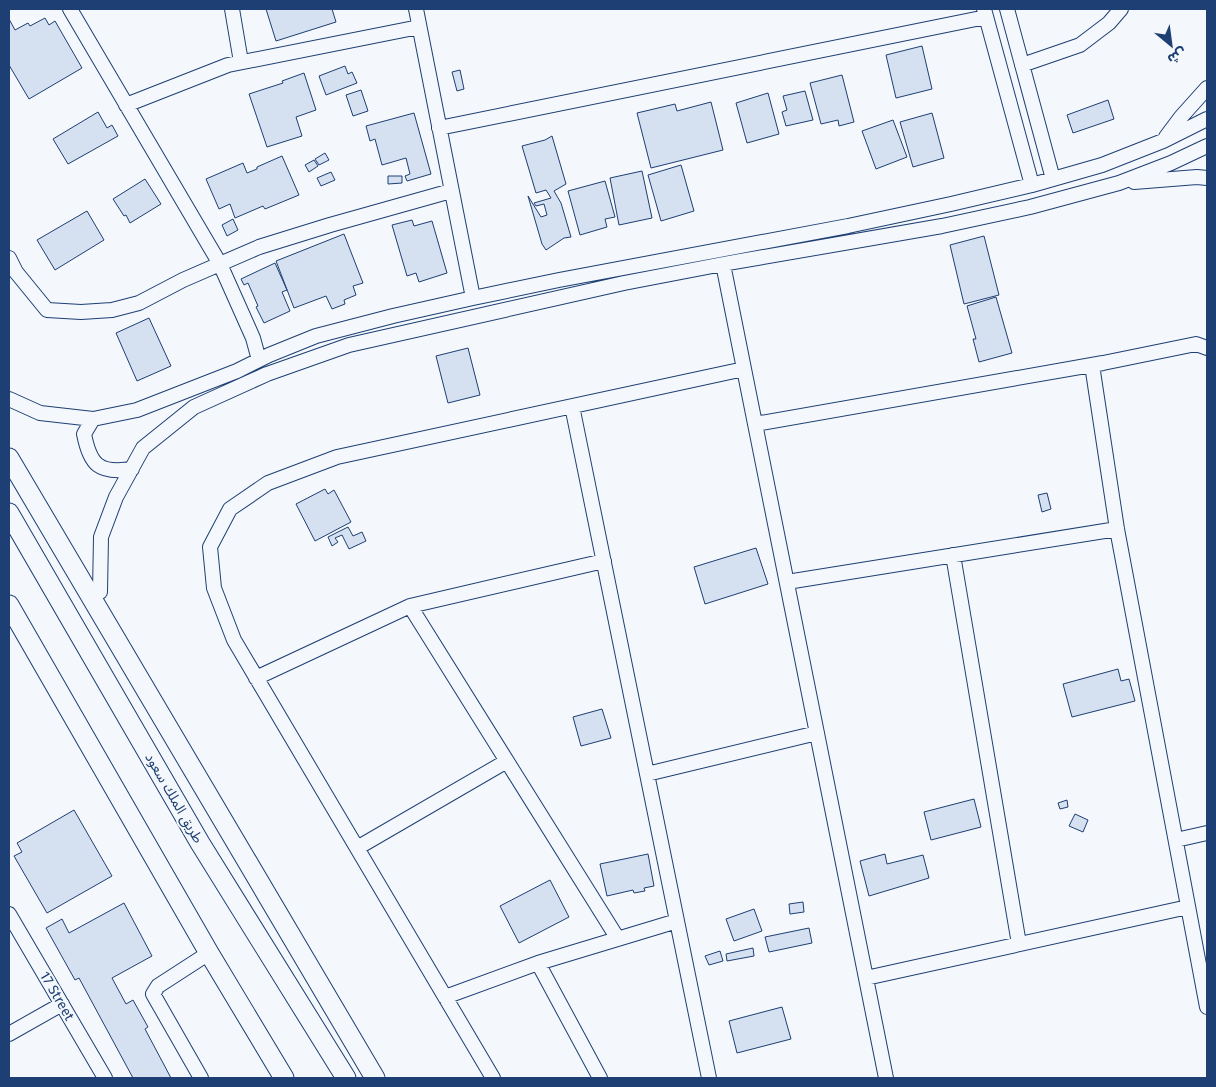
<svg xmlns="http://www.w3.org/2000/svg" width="1216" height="1087" font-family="'Fira Sans','Noto Sans Arabic',sans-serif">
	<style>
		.building { fill: #d5e0f0; stroke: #1d3f73 }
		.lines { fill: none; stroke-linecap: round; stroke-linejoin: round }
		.minor-casing { stroke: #1d3f73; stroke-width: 16 }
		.major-casing { stroke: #1d3f73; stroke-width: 21 }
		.minor { stroke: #f4f7fb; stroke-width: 14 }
		.major { stroke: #f4f7fb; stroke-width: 19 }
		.labels { text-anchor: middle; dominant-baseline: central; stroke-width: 4; stroke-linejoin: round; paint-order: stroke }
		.street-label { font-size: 14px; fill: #1d3f73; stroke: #f4f7fb }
	</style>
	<rect width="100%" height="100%" fill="#f4f7fb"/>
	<path class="building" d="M266,9H332L336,22L276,41Z
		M45,18L49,25L55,21L82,68L29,99L9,65V19L15,30L28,23L30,26Z
		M922,46L932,89L896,98L886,55Z
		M345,66L348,74L352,72L357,83L326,95L319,76Z
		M460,70L464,89L457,91L452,72Z
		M304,73L316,110L296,117L302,136L267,147L249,94L283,83L282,81Z
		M842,75L854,122L839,126L838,120L821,124L810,83Z
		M361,90L368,111L353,116L346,95Z
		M805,91L813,120L786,126L782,112L787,110L783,96Z
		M768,93L779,134L747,143L736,103Z
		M1108,100L1114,119L1073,133L1067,115Z
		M711,102L723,150L651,168L637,113L675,104L677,111Z
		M98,112L107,128L112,125L118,136L68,164L53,139Z
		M414,113L431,174L407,181L405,176L410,174L406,158L382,165L375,139L370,141L366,126Z
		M932,113L944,158L913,167L900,122Z
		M893,120L907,157L876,169L862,131Z
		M552,136L566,184L554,191L561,203L571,237L564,238L546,250L542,244L528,196L541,217L547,215L544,204L536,206L534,203L551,198L546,190L536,193L522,146L545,140Z
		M325,153L329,160L319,165L315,159Z
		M282,156L299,195L265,209L263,206L235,218L230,204L219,209L206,179L243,163L247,173L257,169V167Z
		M314,160L318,166L309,172L305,165Z
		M681,165L694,211L661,221L648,175Z
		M642,171L652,218L619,225L610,178Z
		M331,172L335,180L321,186L317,178Z
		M388,176H402V183L388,184Z
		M145,179L161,204L130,223L126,215L124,216L113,199Z
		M605,181L615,217L605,219L607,227L580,235L568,191Z
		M87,211L104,240L55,270L37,240Z
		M233,219L238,230L227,236L222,225Z
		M412,220L414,226L432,221L447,273L419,282L416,273L407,276L392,225Z
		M344,234L363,283L353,286L356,295L344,300L345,304L332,309L326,296L294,308L276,261Z
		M984,236L999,295L964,304L950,245Z
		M275,263L287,290L282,292L290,311L264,323L256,307L258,306L248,283L244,285L241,279Z
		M996,297L1012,353L979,362L973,339H976L967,306Z
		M149,318L171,366L137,381L116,333Z
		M468,348L480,395L448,403L436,356Z
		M325,489L328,494L334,490L351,522L315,541L296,504Z
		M1047,493L1051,509L1042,512L1038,495Z
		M348,527L353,536L362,532L366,541L349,549L342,535L335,538L338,542L332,546L328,537Z
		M756,548L768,584L705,604L694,567Z
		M1118,669L1121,681L1129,679L1135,701L1072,717L1063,684Z
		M602,709L611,738L581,746L573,717Z
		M974,799L981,827L931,840L924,812Z
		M1067,800L1068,807L1060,809L1058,803Z
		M74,810L112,876L47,913L14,856L22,852L17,843Z
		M1075,814L1088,820L1083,832L1069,826Z
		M648,854L654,886L644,888L645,891L634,893L633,890L607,896L600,864Z
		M885,854L887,864L923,855L929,878L869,896L860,861Z
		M550,880L569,917L519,943L500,906Z
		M803,902L804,912L790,914L789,904Z
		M124,903L152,956L112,978L126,1004L133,1000L148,1027L145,1029L171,1078H133L79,978L75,980L46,928L62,919L69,933Z
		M754,909L762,931L734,941L726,919Z
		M809,928L812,943L769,952L765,937Z
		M753,948L754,956L727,961L726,954Z
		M720,951L723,961L709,965L705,956Z
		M782,1007L791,1039L737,1053L729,1021Z"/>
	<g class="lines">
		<defs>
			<path id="minor" d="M70,9L220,264L253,338L259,360
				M232,9L241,62
				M416,9L473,298
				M984,9L1032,185
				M1007,9L1053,179
				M1022,65L1080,45L1109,23L1121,9
				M126,105L228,65L419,27
				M439,128L986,17
				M1166,137L1181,117L1207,88
				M1134,182L1197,177L1207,178
				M9,258L16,272L47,310L81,312L112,310L139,303L183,280L259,247L330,225L451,191
				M723,264L886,1078
				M1092,365L1117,529L1207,1007
				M9,399L40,413L93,419L137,410L237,371L269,355L316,336L393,316L473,298L559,280L848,226L951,204L1032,185L1102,165L1163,141L1207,119
				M572,406L709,1078
				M93,419L84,434C90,465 99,474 132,469
				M755,424L1103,363L1196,344L1207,348
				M953,555L1019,944
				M787,582L1117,529
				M100,592L101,537L116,497L143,448L194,407L267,374L349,345L624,283L723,264L942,226L1030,207L1119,183L1171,163L1207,146
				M410,606L618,939
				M256,678L410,606L604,561
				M647,774L817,733
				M1176,840L1207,833
				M357,848L507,761
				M9,914L105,1078
				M538,963L600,1078
				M866,978L1188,907
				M445,997L538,963L677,921
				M9,1034L62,1004
				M201,1078L153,994L158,986L209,953
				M493,1078L234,640L214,588L210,547L230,509L268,483L337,457L744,369"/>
			<path id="major" d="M9,458L375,1078
				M9,513L200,843L346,1078
				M9,605L209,953L284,1078"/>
		</defs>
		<use href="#minor" class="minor-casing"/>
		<use href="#major" class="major-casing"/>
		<use href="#minor" class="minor"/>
		<use href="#major" class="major"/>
	</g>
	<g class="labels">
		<g class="street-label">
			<text transform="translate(174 798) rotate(60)">طريق الملك سعود</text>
			<text transform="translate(57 996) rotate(60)">17 Street</text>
		</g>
	</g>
	<rect width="1216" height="1087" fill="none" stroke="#1d3f73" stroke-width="20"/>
	<g transform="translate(1171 45) rotate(151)" stroke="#f4f7fb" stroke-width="4" paint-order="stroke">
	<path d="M0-4L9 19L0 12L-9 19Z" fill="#1d3f73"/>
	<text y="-8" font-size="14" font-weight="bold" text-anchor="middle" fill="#1d3f73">ش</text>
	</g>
</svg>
